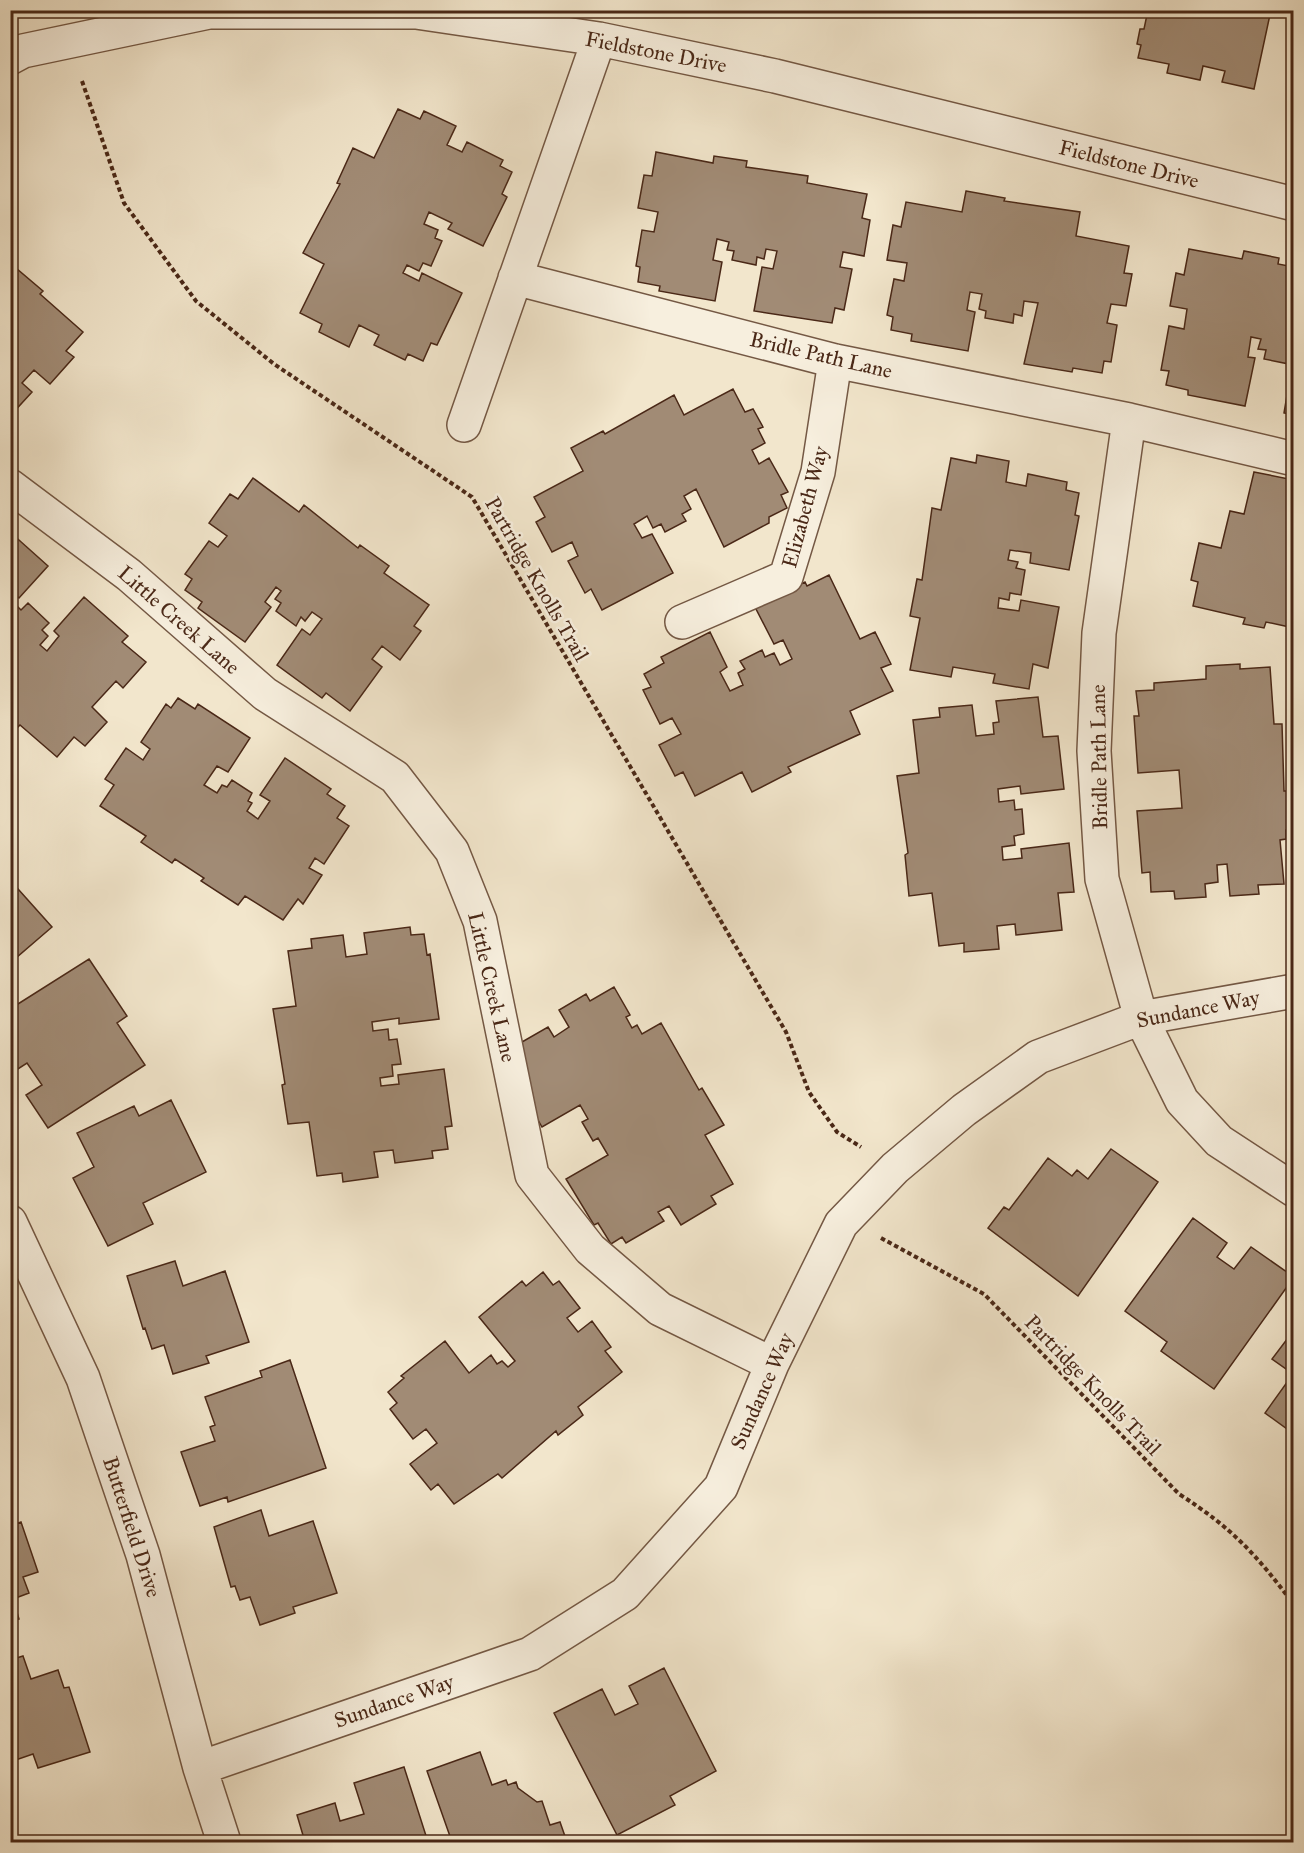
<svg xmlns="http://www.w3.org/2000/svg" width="1304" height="1853" font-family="'IM FELL Great Primer',serif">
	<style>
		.building { fill: #a18b75; stroke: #4a2817; stroke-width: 1.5 }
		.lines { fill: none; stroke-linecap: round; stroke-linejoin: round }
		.minor-casing { stroke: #745844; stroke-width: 36 }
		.path { stroke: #4a2817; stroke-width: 4; stroke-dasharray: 4.5 3; stroke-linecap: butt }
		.minor { stroke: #f7efde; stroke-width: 33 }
		.labels { text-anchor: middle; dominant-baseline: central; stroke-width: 5; stroke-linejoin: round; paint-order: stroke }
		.street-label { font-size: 21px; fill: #4a2817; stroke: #f7efde }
	</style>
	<rect width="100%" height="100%" fill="#f2e6cc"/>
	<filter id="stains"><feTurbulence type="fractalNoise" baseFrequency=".00333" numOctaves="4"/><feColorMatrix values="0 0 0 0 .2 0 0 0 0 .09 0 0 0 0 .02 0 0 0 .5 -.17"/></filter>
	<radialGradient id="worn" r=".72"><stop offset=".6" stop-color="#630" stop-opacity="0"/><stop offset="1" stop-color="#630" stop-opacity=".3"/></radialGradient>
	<path class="building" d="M1085,10H1116L1115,17Z
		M1148,10H1271L1254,89L1222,82L1225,71L1203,66L1200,80L1167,73L1169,64L1138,58L1141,45L1137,44L1140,29H1144Z
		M398,109L420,119L424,111L456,126L447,145L462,152L467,142L503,160L500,166L512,172L502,194L507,197L483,246L448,229L452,223L429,212L424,224L438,230L435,238L442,241L431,266L423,263L419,271L407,265L403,273L419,281L422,273L462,293L437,345L431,343L423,361L408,354L405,360L374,345L379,335L359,325L349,347L319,332L322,324L300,313L324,264L303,253L340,184L337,183L353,148L374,158Z
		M656,152L713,163L714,156L747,161L746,167L808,176L807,183L867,194L862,218L870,220L864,256L843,252L840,267L852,269L844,310L835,308L832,323L754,311L762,267L773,269L777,251L766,249L764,259L757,257L756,265L732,260L734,251L727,250L729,242L717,239L713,260L722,262L715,301L659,291L660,286L638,282L640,267L636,266L642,230L654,232L658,212L638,208L644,175L652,176Z
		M966,191L1005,198L1004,201L1080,212L1076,236L1129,246L1124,273L1132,274L1126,306L1111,304L1107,323L1117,325L1111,362L1104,361L1102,373L1073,368L1072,372L1024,364L1038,303L1024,301L1022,316L1014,314L1013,323L985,318L986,311L979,309L982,294L970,292L967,310L975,312L968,351L911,341L912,334L891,330L893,317L887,315L894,279L904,281L907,263L887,260L893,225L901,227L906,202L962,212Z
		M1189,249L1242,259L1244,251L1279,258L1278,264L1294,267V357L1291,356L1289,364L1264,359L1266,350L1258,349L1261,339L1251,337L1248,357L1255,358L1245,406L1188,395V390L1166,385L1169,371L1161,370L1169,326L1184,329L1187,309L1170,306L1176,273L1184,275Z
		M10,268L14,271L17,269L43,291L40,294L83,332L66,351L74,357L50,384L34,370L22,383L32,392L10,416Z
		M1291,372L1294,373V415L1284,413Z
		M733,389L745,412L753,409L763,427L758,429L765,443L752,450L759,464L769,458L788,492L781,495L787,508L769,517V523L724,547L696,489L684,496L691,509L682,514L686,521L665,532L661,524L653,528L647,516L634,524L642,538L652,534L673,573L602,610L591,589L585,593L568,561L578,556L572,542L552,552L536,522L545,517L534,497L583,471L571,448L603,431L605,434L674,395L684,415Z
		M977,455L1009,461L1006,482L1026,486L1028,474L1067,482L1066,490L1079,493L1075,515L1079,516L1069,570L1030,563L1031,553L1010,550L1008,560L1018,562L1016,568L1025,570L1021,595L1010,593L1009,600L999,598L998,608L1019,611L1021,600L1059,607L1048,668L1033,664L1029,689L993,683L995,674L953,667L951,677L910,670L920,618L910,616L917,579L922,580L932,508L941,510L951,458L976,463Z
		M1254,472L1294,480V628L1266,622L1264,628L1243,624L1245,618L1193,606L1198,582L1191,580L1199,543L1221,548L1230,511L1244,514Z
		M253,478L299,512L304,505L358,548L360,545L389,566L384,573L429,605L414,626L421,631L400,660L382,646L372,659L382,667L350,711L326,693L322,698L277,665L302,629L310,635L322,619L312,612L305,621L301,617L296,626L276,611L281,603L275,599L281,591L276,587L265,602L271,607L245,642L198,608L202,602L185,590L192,579L185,574L209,541L218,547L227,536L209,523L230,494L238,499Z
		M10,532L48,566L19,598L12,592L10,594Z
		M829,575L860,639L875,632L891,664L881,668L893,691L850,711L860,734L788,767L791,772L752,792L742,772L695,796L683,772L675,776L659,745L681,734L672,718L660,724L643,690L651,687L644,674L664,663L661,657L710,632L727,667L720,672L730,691L743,685L738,673L745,669L740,661L762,650L765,657L774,653L780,665L792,659L783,640L774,644L755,607L805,582L807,586Z
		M84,597L128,636L122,642L146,662L123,688L116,681L92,707L107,722L85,746L74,737L57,757L20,725L10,735V611L16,605L21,610L28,603L49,623L42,630L48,636L40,645L47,651L59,636L54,631Z
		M1240,664V669L1270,667L1274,724H1282L1284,791H1287L1290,829L1286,830V839L1280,840L1284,884L1258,885L1259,894L1230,896L1227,864L1217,865L1218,882L1205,884L1206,897L1175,899L1174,891L1151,892L1150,872L1142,873L1137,811L1182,808L1179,770L1138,773L1134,716H1139L1136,691L1154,690V683L1206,679V666Z
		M1038,697L1043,737L1058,736L1064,789L1021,794L1020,786L998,789L999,802L1014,800L1015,810L1022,809L1024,834L1014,836L1015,845L1002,847L1003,860L1022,858L1021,849L1069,843L1074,892L1058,893L1062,930L1016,935L1015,924L997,926L999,949L964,952V943L939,946L932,893L909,896L905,855L908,853L897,776L919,773L913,720L940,717L939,708L972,705L976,736L994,734L993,723L999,722L996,701Z
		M178,698L195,709L198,704L250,738L228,772L217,766L204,785L217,793L222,785L227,787L232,780L252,793L248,801L252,803L247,811L258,819L270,801L260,795L285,758L331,789L327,794L345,806L337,818L349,826L324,864L315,858L309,868L322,875L303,904L298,899L283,920L245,896L238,905L201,881L204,878L175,859L172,863L141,842L146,836L100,806L114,785L105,779L126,748L143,760L150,749L141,742L166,704L171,708Z
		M10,880L52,927L10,963Z
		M410,927L411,935L424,934L427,955L430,954L439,1019L399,1024V1018L372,1022L373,1031L388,1029L389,1040L397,1039L401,1064L392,1065L393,1076L380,1078L381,1086L399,1084L398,1075L444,1069L452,1126L445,1127L448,1149L432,1151L433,1158L395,1163L393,1150L374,1152L378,1177L343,1182L342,1173L317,1176L309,1122L288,1124L282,1085L285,1084L273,1009L296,1006L288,951L312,948L311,939L343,935L346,957L367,954L364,933Z
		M89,959L127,1016L117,1023L145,1065L48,1128L26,1095L42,1085L27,1063L10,1074V1009Z
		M614,987L630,1015L626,1017L632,1028L637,1025L642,1034L661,1023L699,1090L702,1088L724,1125L705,1135L733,1184L711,1196L716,1204L681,1225L669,1206L658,1212L664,1221L626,1243L622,1237L611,1244L598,1223L594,1225L566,1179L608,1155L598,1138L593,1141L582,1122L588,1119L580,1105L542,1127L515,1080V1046L548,1027L554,1037L569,1027L559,1010L586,994L590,1001Z
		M171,1100L206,1172L143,1203L153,1224L108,1246L73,1178L94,1167L77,1133L134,1106L139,1116Z
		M1111,1149L1158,1182L1078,1296L988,1228L1004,1207L1009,1210L1048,1158L1072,1176L1077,1170L1088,1179Z
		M1193,1218L1227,1243L1217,1257L1234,1269L1251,1247L1294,1277L1214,1389L1161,1351L1167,1342L1125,1311Z
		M175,1261L183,1286L225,1271L249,1342L206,1356L209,1363L173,1374L164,1345L152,1349L145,1328L143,1329L127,1276Z
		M543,1272L553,1285L559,1281L580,1308L567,1318L578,1332L592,1321L611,1347L605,1351L622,1372L578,1407L583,1415L558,1435L556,1431L502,1478L498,1474L454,1504L438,1484L431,1490L410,1464L437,1443L426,1429L413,1439L390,1409L397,1403L388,1392L404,1378L401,1376L445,1341L469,1373L491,1355L497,1364L502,1361L508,1367L515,1361L479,1317L522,1281L526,1286Z
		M1294,1330V1434L1265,1413L1293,1374L1272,1359Z
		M290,1360L326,1468L228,1502L227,1497L200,1506L181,1452L215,1441L210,1427L215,1425L205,1397L262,1377L260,1371Z
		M261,1510L269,1536L313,1521L337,1593L293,1607L295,1613L260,1625L250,1597L240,1600L235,1586L231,1587L214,1527Z
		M21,1522L38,1572L23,1577L29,1593L13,1599L19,1619L10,1622V1526Z
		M23,1656L31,1679L58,1670L64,1688L69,1687L90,1752L38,1768L33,1754L10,1762V1660Z
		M664,1668L716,1771L670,1796L675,1805L617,1835L554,1713L602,1689L615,1715L638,1704L629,1686Z
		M480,1752L492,1785L506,1780L508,1785L516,1782L518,1788L537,1802L542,1801L550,1825L560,1822L567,1842H452L427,1771Z
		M404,1767L428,1842H305L297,1815L335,1803L340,1821L364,1814L354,1783Z"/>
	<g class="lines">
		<defs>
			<path id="minor" d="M10,58L23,51L209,12H416L599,39L775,76L1294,204
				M515,278L835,361L1129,420L1099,633L1094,751L1102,879L1141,1018L1182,1101L1219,1141L1294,1190
				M1129,420L1294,459
				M464,425L599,39
				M10,486L129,575L265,694L395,777L452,851L480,921L532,1175L590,1249L660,1309L772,1364
				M682,622L786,577L818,472L835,361
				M10,1222L83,1378L143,1555L200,1768L224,1842
				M200,1768L530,1654L625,1594L721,1487L772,1364L841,1224L895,1168L964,1110L1038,1057L1141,1018L1294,991"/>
		</defs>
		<use href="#minor" class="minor-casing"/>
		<path class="path" d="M82,81L124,203L196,301L274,364L472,497L786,1032L809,1092L837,1132L861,1147
			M881,1238L984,1294L1179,1494C1232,1528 1257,1555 1294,1605"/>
		<use href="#minor" class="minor"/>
	</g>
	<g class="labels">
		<g class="street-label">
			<text transform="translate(656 52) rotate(11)">Fieldstone Drive</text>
			<text transform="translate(1129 164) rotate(14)">Fieldstone Drive</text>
			<text transform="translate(821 355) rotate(13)">Bridle Path Lane</text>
			<text transform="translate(805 507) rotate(-75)">Elizabeth Way</text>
			<text transform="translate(537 579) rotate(60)">Partridge Knolls Trail</text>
			<text transform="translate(179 620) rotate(41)">Little Creek Lane</text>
			<text transform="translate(1099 757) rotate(-91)">Bridle Path Lane</text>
			<text transform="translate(492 987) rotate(77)">Little Creek Lane</text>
			<text transform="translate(1198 1009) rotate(-11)">Sundance Way</text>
			<text transform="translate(1093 1385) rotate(46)">Partridge Knolls Trail</text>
			<text transform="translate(762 1391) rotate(-66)">Sundance Way</text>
			<text transform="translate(132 1527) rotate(72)">Butterfield Drive</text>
			<text transform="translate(394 1701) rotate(-19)">Sundance Way</text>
		</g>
	</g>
	<rect width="1304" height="1853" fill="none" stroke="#f2e6cc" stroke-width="36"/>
	<rect x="12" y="12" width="1280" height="1829" fill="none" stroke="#4a2817" stroke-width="3"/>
	<rect x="18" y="18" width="1268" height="1817" fill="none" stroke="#4a2817" stroke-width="1.5"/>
	<rect width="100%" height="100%" filter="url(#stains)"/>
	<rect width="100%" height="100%" fill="url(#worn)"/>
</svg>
